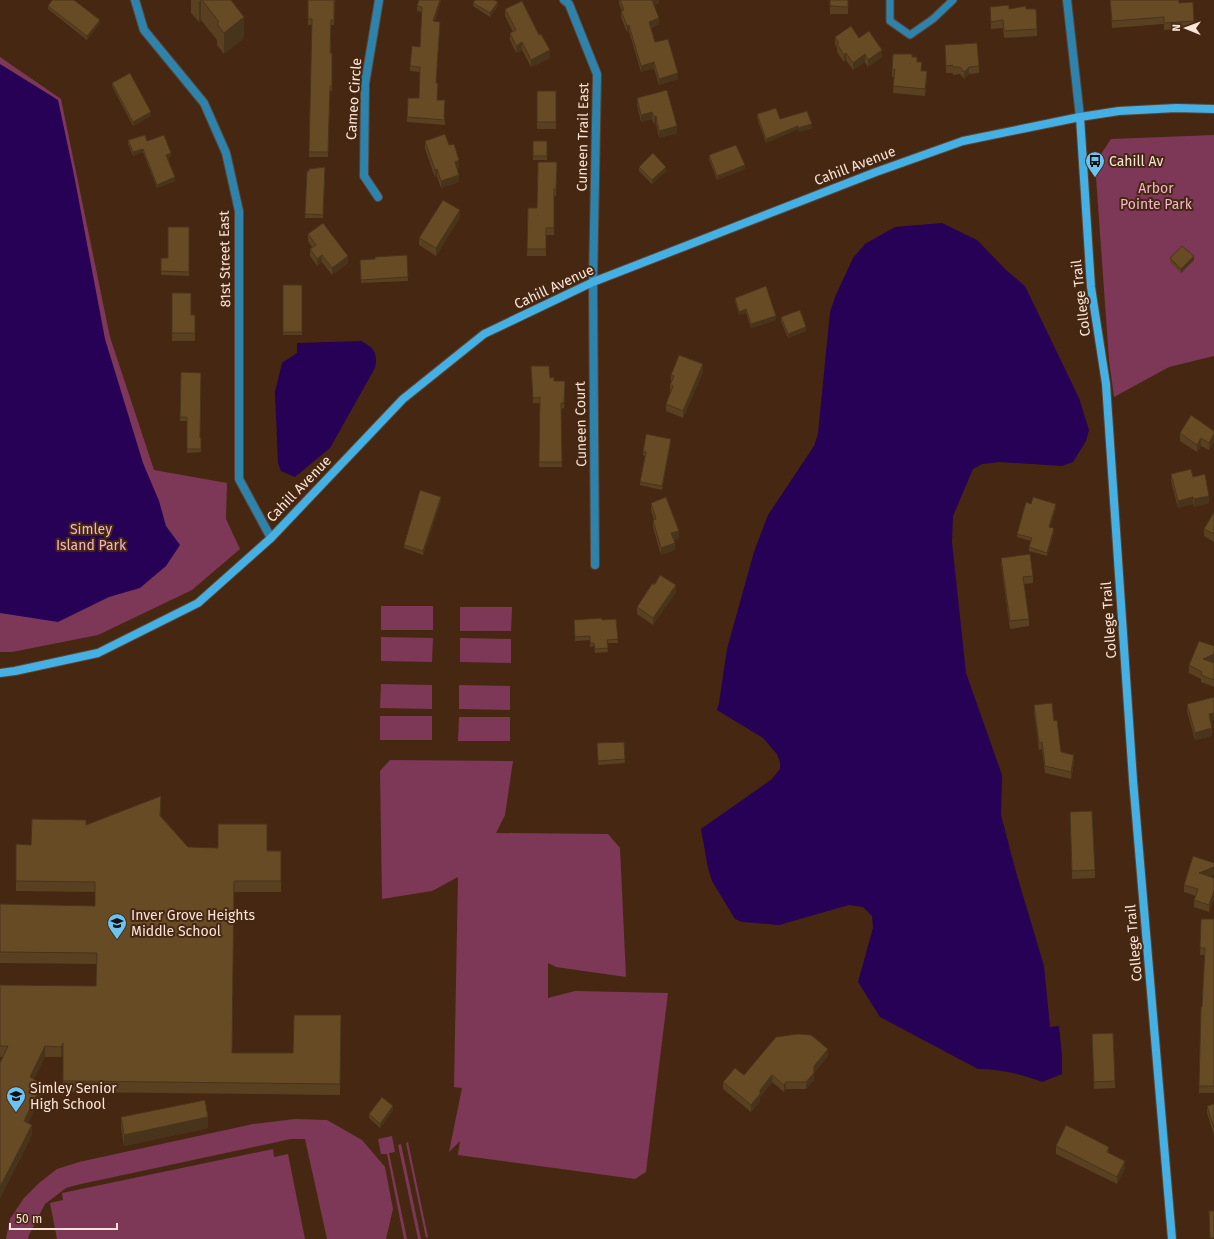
<svg xmlns="http://www.w3.org/2000/svg" width="1214" height="1239" font-family="'Fira Sans',sans-serif">
	<style>
		.green { fill: #7d3858 }
		.water { fill: #260156 }
		.lines { fill: none; stroke-linecap: round; stroke-linejoin: round }
		.lane-casing { stroke: #5f422e; stroke-width: 9 }
		.street-casing { stroke: #5f422e; stroke-width: 10 }
		.secondary-casing { stroke: #5f422e; stroke-width: 10 }
		.lane { stroke: #2d83ac; stroke-width: 7 }
		.street { stroke: #2d83ac; stroke-width: 8 }
		.secondary { stroke: #44b0e3; stroke-width: 8 }
		.wall { fill: #594020 }
		.shaded-wall { fill: #48341a }
		.building { fill: #674b25; stroke: #48341a }
		.labels { text-anchor: middle; dominant-baseline: central; stroke-width: 4; stroke-linejoin: round; paint-order: stroke }
		.street-label { font-size: 14px; fill: #fae5d8; stroke: #462712 }
		.poi-label { font-size: 14px; fill: #fae5d8; stroke: #462712; text-anchor: start }
		.park-label { font-size: 14px; fill: #f3b5ce; stroke: #462712 }
	</style>
	<rect width="100%" height="100%" fill="#462712"/>
	<path class="green" d="M0,57L61,99L110,337L154,470L227,483L226,519L240,549L192,590L98,635L12,652H0Z
		M1214,135V356L1169,367L1114,397L1109,360L1095,163L1111,139Z
		M381,606H433V630H381Z
		M460,607H512L511,631H460Z
		M381,637L433,638L432,662L381,661Z
		M460,638L511,639V663L460,662Z
		M381,684L432,685V709L380,708Z
		M459,685L510,686V710L459,709Z
		M380,716H432V740H380Z
		M459,717H510V741H458Z
		M390,760L513,761L505,815L496,833L608,834L620,848L626,977L556,967L548,963V998L575,991L668,993L646,1172L635,1179L458,1155L460,1141L449,1152L462,1088L454,1087L458,877L432,891L382,899L380,771Z
		M295,1119L327,1120L362,1140L385,1167L393,1209L386,1239H327L305,1139H291L81,1184L66,1188L45,1204L29,1235L28,1239H6L10,1219L24,1198L39,1183L57,1169L79,1162L253,1124Z
		M392,1136L395,1152L389,1153L407,1239H404L387,1154H381L378,1139Z
		M408,1142L428,1237L426,1238L406,1143Z
		M401,1144L421,1239H418L398,1145Z
		M273,1149L274,1157L288,1154L305,1239H57L50,1203L63,1200L62,1193Z"/>
	<path class="water" d="M0,64L58,100L74,175L105,339L143,463L159,501L166,526L180,545L166,566L140,588L109,597L58,622L0,613Z
		M942,223L977,240L1006,270L1025,286L1079,398L1089,430L1086,441L1073,462L1062,466L1000,462L982,464L973,469L953,516L952,542L966,673L1002,775L1001,815L1016,872L1044,966L1050,1027L1059,1026L1062,1056V1074L1042,1082C1021,1074 1000,1069 978,1069L880,1017L858,982L873,928L872,916L863,907L849,905L779,925L742,922L735,919L712,881L708,868L701,829L772,779L780,769V762L777,754L763,738L717,710L719,703L727,649L754,552L768,515L814,446L818,434L830,312L835,297L853,258L865,244L895,227Z
		M361,341C374,348 378,353 375,368L330,448L295,477L281,471L278,463L275,392L282,363L297,353V343Z"/>
	<g class="lines">
		<defs>
			<path id="lane" d="M890,0V21L910,35L933,19L953,0"/>
			<path id="street" d="M135,0L144,30L204,103L226,153L239,211V479L271,538
				M564,0L569,4L597,74L593,282L595,565
				M1067,0L1080,117
				M378,197L364,176L365,84L379,0"/>
			<path id="secondary" d="M1080,117L1091,287L1106,384L1133,780L1172,1239
				M0,673L15,671L98,653L198,603L271,538L403,399L484,334L593,282L876,172L963,141L1080,117L1119,111L1176,108L1214,109"/>
		</defs>
		<use href="#lane" class="lane-casing"/>
		<use href="#street" class="street-casing"/>
		<use href="#secondary" class="secondary-casing"/>
		<use href="#lane" class="lane"/>
		<use href="#street" class="street"/>
		<use href="#secondary" class="secondary"/>
	</g>
	<path class="wall" d="M191,0H231L244,38L224,54L217,45V40L201,20L199,22L191,13Z
		M308,0H335L334,25H331V53H332V91H330L328,157H309L312,25H308Z
		M419,0H441L435,21L440,27L436,83L438,88L437,100L445,120V125L407,122V117L419,98L420,72L410,71V66L420,47L422,12L417,11V6Z
		M619,0H659V3L654,5L659,24L651,28L655,42L678,79L659,85L654,68L641,72L629,31L627,32L621,17V11L622,10L619,4Z
		M830,0H848V14H830Z
		M1110,0L1179,3L1194,21V28L1164,30V24L1112,28Z
		M473,3L498,6L490,17L473,6Z
		M48,6L100,23L87,40L48,9Z
		M990,7L1026,9L1037,29V36L1004,38L1003,28L991,29Z
		M505,9L550,58L531,67L522,50L516,53L510,40V33L513,32L505,16Z
		M835,37L859,38L882,57L868,67L865,62L853,70L846,60L844,62L837,52V48L835,44Z
		M945,45L979,66V73L969,74L964,79L960,74L953,75V73H946Z
		M912,57L917,62L922,71L927,78L925,96L893,93L894,77H892V70Z
		M112,83L151,116L133,126L112,86Z
		M537,91H556V129H537Z
		M637,98L677,133L659,138L656,123L654,124L652,119L641,122L637,105Z
		M757,114L780,119L812,128L798,132V129L766,143L757,118Z
		M128,140L147,141L171,156L168,158L175,181L157,188L143,152L133,156L128,144Z
		M425,141L449,145L459,167L457,168L459,182L441,188L437,176L435,177L425,149Z
		M533,141H547V160H533Z
		M709,155L745,169L717,180L709,159Z
		M557,162L556,196H554V235H546V256H527L528,208H537Z
		M325,167L323,218H305L307,171Z
		M639,167L666,171L652,184L639,171Z
		M460,217L436,256L419,245V238Z
		M189,227V276L161,275V258H168Z
		M308,234L348,263L332,275L322,262L317,266L310,256V249L312,247L308,241Z
		M407,255L408,281L361,283L360,260L375,259Z
		M1170,258L1194,260L1181,273L1170,262Z
		M283,285H302V335H283Z
		M172,293L191,315H195V341H172Z
		M735,298L776,320L751,328L746,313L739,315L735,301Z
		M781,317L806,331L788,338L781,321Z
		M531,366L550,378L554,381H565L564,408L561,409L562,467H539L540,403H533Z
		M181,372L200,438H201V452L187,453V421H180Z
		M703,372L683,418L666,411V404L671,393L670,392V385L671,382V375Z
		M1214,431V441L1209,450L1201,446L1197,452L1180,441V433Z
		M671,442L662,490L640,485V482L645,456L643,455V452Z
		M1171,474L1193,477L1209,503L1194,507L1193,504L1178,508L1171,481Z
		M441,501L423,555L404,548V545Z
		M651,503L679,538L674,540L675,550L661,555L653,527V520H654L651,510Z
		M1031,504L1056,508L1050,527L1054,532L1047,556L1029,551V547L1031,541L1017,537V534Z
		M1214,512V542L1204,536V529Z
		M1001,558L1033,576V583L1024,584L1029,619V626L1010,629L1001,565Z
		M655,584L676,592L653,625L637,614V607Z
		M616,619L618,643H607L608,652L595,653L594,646L590,647V640L575,641L574,620H602Z
		M1214,646V661L1212,662L1214,663V687L1201,682V679L1189,673V665Z
		M1214,697V720L1211,721L1212,736L1195,740L1187,711V704Z
		M1034,705L1061,752L1074,763L1071,779L1045,773L1042,749L1039,750L1034,713Z
		M624,742L625,763L598,765L597,743Z
		M161,806V816L188,847L281,851V892H234L232,1053H293L341,1015L340,1095L63,1092V1054L61,1057H45L34,1079L42,1094L28,1123L32,1135L0,1198V1063L3,1057H0V985L96,986V964L0,963V904L95,906V892L16,891V844L31,845L86,825Z
		M1070,812L1095,870V878L1072,879Z
		M1214,874L1209,877L1214,878V898L1209,912L1194,907V900L1196,896L1184,892V885Z
		M1201,919H1214V1093H1199L1201,1007H1202L1205,955H1200Z
		M1092,1034L1115,1081V1088L1094,1089Z
		M828,1056L814,1073V1080L806,1089H786L784,1092L772,1082L760,1097V1102L751,1112L723,1089V1082L744,1075Z
		M1214,1104V1135L1207,1113V1106Z
		M393,1110L380,1128L369,1118V1114Z
		M121,1117L208,1128L124,1146L121,1128Z
		M1056,1146L1109,1153L1125,1168L1117,1184L1056,1154Z"/>
	<path class="shaded-wall" d="M201,0V20L199,22V2Z
		M440,0H441L433,26V21Z
		M652,0H659V3L652,6Z
		M498,2V6L490,17V13Z
		M244,17V38L224,54V33Z
		M659,18V24L649,28V22Z
		M100,20V23L87,40V36Z
		M629,25V31L627,32V26Z
		M522,42V50L516,53V46Z
		M550,50V58L531,67V60Z
		M882,50V57L868,67V60Z
		M846,53V60L844,62V55Z
		M865,54V62L853,70V63Z
		M654,62V68L641,72V66Z
		M969,67V74L964,79V72Z
		M927,71V78L925,96V89Z
		M678,73V79L659,85V79Z
		M151,112V116L133,126V122Z
		M652,112V119L641,122V115Z
		M656,116V123L654,124V117Z
		M812,124V128L798,132V128Z
		M677,126V133L659,138V131Z
		M798,126V129L766,143V139Z
		M143,149V152L133,156V152Z
		M171,153V156L166,158V155Z
		M459,160V167L455,169V162Z
		M745,165V169L717,180V176Z
		M666,167V171L652,184V180Z
		M437,169V176L435,177V170Z
		M459,175V182L441,188V181Z
		M175,177V181L157,188V185Z
		M460,210V217L436,256V248Z
		M322,255V262L317,266V259Z
		M348,256V263L332,275V268Z
		M1194,256V260L1181,273V269Z
		M746,309V313L739,315V312Z
		M776,316V320L751,328V324Z
		M806,327V331L788,338V334Z
		M703,364V372L683,418V411Z
		M1214,434V441L1209,450V443Z
		M1201,438V446L1197,452V445Z
		M671,439V442L662,490V486Z
		M1209,496V503L1194,507V499Z
		M441,497V501L423,555V551Z
		M1193,497V504L1178,508V501Z
		M1056,504V508L1049,531V527Z
		M1054,528V532L1047,556V553Z
		M679,531V538L671,541V533Z
		M675,543V550L661,555V548Z
		M676,585V592L653,625V618Z
		M1214,654V661L1203,666V659Z
		M1214,713V720L1209,722V714Z
		M1212,728V736L1195,740V733Z
		M1074,755V763L1071,779V772Z
		M161,796V806L160,826V816Z
		M1214,867V874L1199,881V873Z
		M1214,891V898L1209,912V905Z
		M63,1043V1054L61,1057V1047Z
		M45,1046V1057L30,1088V1077Z
		M828,1049V1056L814,1073V1080L806,1089V1082L814,1066Z
		M772,1075V1082L760,1097V1102L751,1112V1105L760,1090Z
		M786,1082V1089L784,1092V1085Z
		M42,1084V1094L24,1131V1121Z
		M393,1106V1110L380,1128V1124Z
		M208,1117V1128L124,1146V1135Z
		M32,1125V1135L0,1198V1187Z
		M1109,1147V1154L1107,1152Z
		M1125,1161V1168L1117,1184V1177Z"/>
	<path class="building" d="M52,0H74L100,20L87,36L48,6Z
		M202,0H231L244,17L224,33L217,24L219,22Z
		M308,0H334V20H331L330,53H332V86H330L328,152H309L312,19H308Z
		M419,0H440L433,21L440,22L436,83H438L437,100H445L444,116L445,120L407,117L408,98H419L420,67L410,66L412,46L420,47L422,7L417,6Z
		M475,0H494L498,2L490,13L473,3Z
		M620,0H652L659,18L649,22L655,42L668,39L678,73L659,79L654,62L641,66L629,25L627,26L621,11L624,10Z
		M830,0H848V7L830,6Z
		M1110,0H1179V3L1193,2L1194,21L1164,23V17L1112,21Z
		M522,1L539,35L541,34L550,50L531,60L522,42L516,46L510,33L516,30L505,9Z
		M1009,5V9L1026,6V9H1036L1037,29L1004,31L1003,20L991,22L990,7Z
		M851,26L859,38L869,31L882,50L868,60L865,54L853,63L846,53L844,55L837,44L839,43L835,37Z
		M977,43L979,66L969,67L964,72L960,67H953V65L946,66L945,45Z
		M893,54H912V57H917V62H922L921,71H927L925,89L893,86L895,69L892,70Z
		M130,73L151,112L133,122L112,83Z
		M667,90L677,126L659,131L656,116L654,117L652,112L641,115L637,98Z
		M537,91H556V122H537Z
		M776,108L780,119L807,111L812,124L798,128V126L766,139L757,114Z
		M445,134L449,145L454,144L459,160L455,162L459,175L441,181L437,169L435,170L425,141Z
		M145,135L147,141L164,135L171,153L166,155L175,177L157,185L143,149L133,152L128,140Z
		M533,141H547V156H533Z
		M736,145L745,165L717,176L709,155Z
		M653,153L666,167L652,180L639,167Z
		M538,162H557L556,189H554V228H546V249H527L528,208H537Z
		M325,167L323,215L305,214L307,171H309V169Z
		M443,200L460,210L436,248L419,238Z
		M323,223L348,256L332,268L322,255L317,259L310,249L316,245L308,234Z
		M168,227H189V272L161,271V258H168Z
		M1182,246L1194,256L1181,269L1170,258Z
		M407,255L408,277L361,280L360,260L375,259V257Z
		M283,285H302V332H283Z
		M766,286L776,316L751,324L746,309L739,312L735,298Z
		M172,293H191V315H195V333H172Z
		M800,310L806,327L788,334L781,317Z
		M679,355L703,364L683,411L666,404L673,386L670,385L674,376L671,375Z
		M531,366H549L550,378L554,377V381H565L564,403H561L562,462H539L540,397L533,398Z
		M181,372L201,373L200,438H201V449H187V417H180Z
		M1191,415L1214,431V434L1209,443L1201,438L1197,445L1180,433Z
		M646,434L671,439L662,486L640,482L646,452H643Z
		M1191,469L1193,477L1205,474L1209,496L1194,499L1193,497L1178,501L1171,474Z
		M420,490L441,497L423,551L404,545Z
		M666,497L679,531L671,533L675,543L661,548L653,520L656,519L651,503Z
		M1033,497L1056,504L1049,527L1054,528L1047,553L1029,547L1032,538L1017,534L1026,502L1031,504Z
		M1214,512V534L1204,529Z
		M1030,554L1033,576L1023,577L1029,619L1010,621L1001,558Z
		M660,575L676,585L653,618L637,607L652,584H655Z
		M602,618V620L616,619L618,639L607,640L608,648L595,649L594,643H590V636L575,637L574,620Z
		M1199,641L1214,646V654L1203,659L1214,663V680L1201,675L1202,672L1189,665Z
		M1214,697V713L1209,714L1212,728L1195,733L1187,704Z
		M1052,703L1054,721L1057,720L1061,752L1074,755L1071,772L1045,766L1042,742L1039,743L1034,705Z
		M624,742L625,759L598,761L597,743Z
		M161,796L160,816L188,847L218,848V824H267V851H281V881H234L232,1053H293L294,1015H341L340,1084L63,1081V1043L61,1047L45,1046L30,1077L42,1084L24,1121L32,1125L0,1187V1063L8,1046H0V985L96,986L97,953L0,952V904L95,906V882L16,881V844L31,845L32,819L86,820V825Z
		M1092,811L1095,870L1072,871L1070,812Z
		M1193,856L1214,863V867L1199,873L1214,878V891L1209,905L1194,900L1198,889L1184,885Z
		M1201,919H1214V1086H1199L1201,1007H1202L1205,948H1200Z
		M1113,1033L1115,1081L1094,1082L1092,1034Z
		M798,1034L811,1035L828,1049L814,1066V1073L806,1082H786L784,1085L772,1075L760,1090V1094L751,1105L723,1082L735,1068L744,1075L776,1037Z
		M382,1097L393,1106L380,1124L369,1114Z
		M205,1100L208,1117L124,1135L121,1117Z
		M1214,1104V1128L1207,1106Z
		M1066,1125L1109,1147L1107,1152L1125,1161L1117,1177L1056,1146Z
		M1209,1211H1214V1238H1210Z"/>
	<defs>
		<symbol id="bus-pin" viewBox="-11 -11 22 30"><path d="M0 17L-7.5 6A9.5 9.5 0 1 1 7.5 6Z" fill="#6ac3f1" stroke="#462712"/><path d="M-5-6H5V4H4V6H2V4H-2V6H-4V4H-5ZM-3.5-4V0h7V-4ZM-3.5 1.2v1.5H-2V1.2ZM2 1.2v1.5H3.5V1.2Z" fill="#111"/></symbol>
		<symbol id="school-pin" viewBox="-11 -11 22 30"><path d="M0 17L-7.5 6A9.5 9.5 0 1 1 7.5 6Z" fill="#6ac3f1" stroke="#462712"/><path d="M0-5L7-2L0 1L-7-2ZM-4 1L0 2.5L4 1V4Q0 6-4 4Z" fill="#111"/></symbol>
	</defs>
	<g fill-rule="evenodd">
		<use href="#bus-pin" x="1084" y="150" width="22" height="30"/>
		<use href="#school-pin" x="106" y="912" width="22" height="30"/>
		<use href="#school-pin" x="5" y="1085" width="22" height="30"/>
	</g>
	<g class="labels">
		<g class="street-label">
			<text transform="translate(354 99) rotate(-86)">Cameo Circle</text>
			<text transform="translate(583 137) rotate(-89)">Cuneen Trail East</text>
			<text transform="translate(855 166) rotate(-21)">Cahill Avenue</text>
			<text transform="translate(225 259) rotate(-91)">81st Street East</text>
			<text transform="translate(554 287) rotate(-25)">Cahill Avenue</text>
			<text transform="translate(1081 298) rotate(-97)">College Trail</text>
			<text transform="translate(581 424) rotate(-91)">Cuneen Court</text>
			<text transform="translate(299 489) rotate(-46)">Cahill Avenue</text>
			<text transform="translate(1109 620) rotate(-94)">College Trail</text>
			<text transform="translate(1134 943) rotate(-95)">College Trail</text>
		</g>
		<g class="poi-label">
			<text x="1109" y="161">Cahill Av</text>
			<text x="131" y="915">Inver Grove Heights<tspan x="131" dy="16">Middle School</tspan></text>
			<text x="30" y="1088">Simley Senior<tspan x="30" dy="16">High School</tspan></text>
		</g>
		<g class="park-label">
			<text x="1156" y="188">Arbor<tspan x="1156" dy="16">Pointe Park</tspan></text>
			<text x="91" y="529">Simley<tspan x="91" dy="16">Island Park</tspan></text>
		</g>
	</g>
	<g transform="translate(1186 28) rotate(271)" stroke="#462712" stroke-width="3" paint-order="stroke">
	<path d="M0-3L7 15L0 10L-7 15Z" fill="#fae5d8"/>
	<text y="-6" font-size="11" font-weight="bold" text-anchor="middle" fill="#fae5d8">N</text>
	</g>
	<path d="M10 1223v6h107v-6" fill="none" stroke="#fae5d8" stroke-width="2"/>
	<text x="16" y="1223" font-size="12" fill="#fae5d8" stroke="#462712" stroke-width="3" paint-order="stroke">50 m</text>
</svg>
